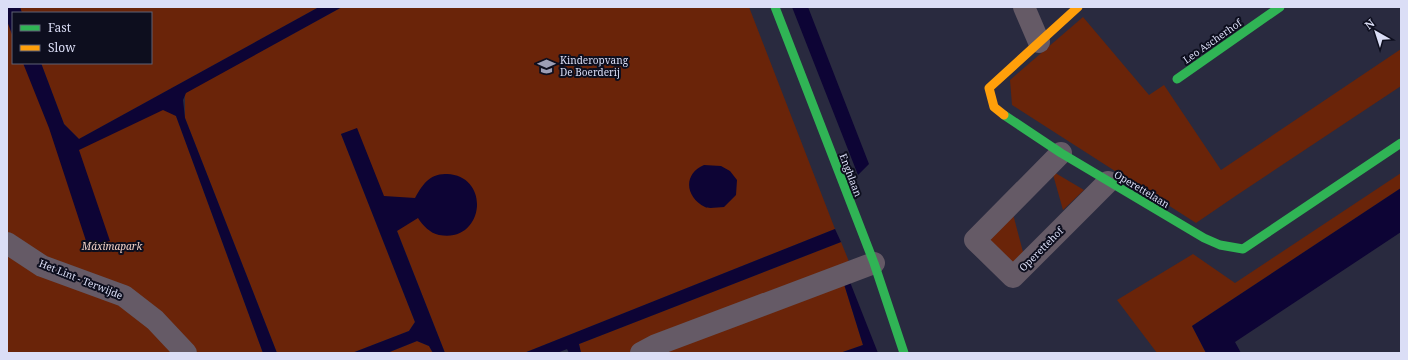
<svg xmlns="http://www.w3.org/2000/svg" width="1408" height="360" font-family="'Noto Serif',serif">
	<style>
		.green { fill: #6a2409 }
		.water { fill: #0d0435 }
		.lines { fill: none; stroke-linecap: round; stroke-linejoin: round }
		.street { stroke: #655a66; stroke-width: 22 }
		.fast { stroke: #30b455; stroke-width: 9 }
		.slow { stroke: #ff9f0a; stroke-width: 9 }
		.labels { text-anchor: middle; dominant-baseline: central; stroke-width: 4; stroke-linejoin: round; paint-order: stroke }
		.street-label { font-size: 10px; fill: #dbdef6; stroke: #0d0e1e }
		.poi-label { font-size: 10px; fill: #dbdef6; stroke: #0d0e1e; text-anchor: start }
		.park-label { font-size: 10px; font-style: italic; fill: #f2d2c7; stroke: #0d0e1e }
	</style>
	<rect width="100%" height="100%" fill="#292a3f"/>
	<path class="green" d="M7,7H13L16,13H13V63H36L71,148L161,103L176,116L263,353H7Z
		M20,7H319L79,139L64,124L41,63H151V13H22Z
		M342,7H749L835,229L524,353H445L357,129L341,134L415,322L409,331L352,353H277L185,118V93Z
		M1083,17L1149,95L1164,85L1221,170L1401,49V86L1237,195L1196,223L1012,105L1010,80Z
		M1052,171L1084,190L1063,210Z
		M1401,173V188L1192,326L1206,353H1157L1117,300L1193,254L1235,283Z
		M1013,214L1023,252L1013,264L988,240Z
		M841,242L850,264L844,284L863,345L840,353H581L579,344Z
		M417,341L429,346L433,353H387Z"/>
	<path class="water" d="M7,7H20L22,13H13V37L7,21Z
		M319,7H342L186,93L183,100L185,118L277,353H263L176,116L163,110L79,150L110,241L88,247L49,128L23,63H41L64,124L79,139Z
		M792,7H808L869,164L858,175Z
		M357,128L384,196L415,198C422,185 430,173 447,174C492,176 484,244 439,235C430,233 423,226 418,218L397,231L445,353H433L429,346L417,341L387,353H352L409,331L415,322L341,134Z
		M704,165L721,166L730,171L737,180L736,195L724,207C718,207 709,209 705,207C685,197 683,174 704,165Z
		M1401,188V232L1235,342L1241,353H1206L1192,326Z
		M835,229L841,242L579,344L581,353H569L567,349L557,353H524Z
		M850,282L878,353H864V352L840,353L863,345L844,284Z"/>
	<g class="lines">
		<path class="street" d="M1024,7L1039,42
			M1061,153L975,240L1013,277L1108,182
			M7,243L42,266L124,296L155,320L186,353
			M641,353L656,345L874,263"/>
		<path class="fast" d="M775,7L874,263L904,353
			M1177,79L1280,7
			M1004,115L1061,153L1204,238L1220,245L1243,249L1401,143"/>
		<path class="slow" d="M1004,115L994,107L989,88L1078,7"/>
	</g>
	<defs>
		<symbol id="school-bare" viewBox="-9 -9 18 18"><path d="M0-5L7-2L0 1L-7-2ZM-4 1L0 2.5L4 1V4Q0 6-4 4Z" fill="#9d9fb6" stroke="#0d0e1e" stroke-width="2.5" paint-order="stroke"/></symbol>
	</defs>
	<g fill-rule="evenodd">
		<use href="#school-bare" x="534" y="54" width="25" height="25"/>
	</g>
	<g class="labels">
		<g class="street-label">
			<text transform="translate(1212 41) rotate(-35)">Leo Ascherhof</text>
			<text transform="translate(851 175) rotate(69)">Enghlaan</text>
			<text transform="translate(1142 189) rotate(31)">Operettelaan</text>
			<text transform="translate(1041 249) rotate(-45)">Operettehof</text>
			<text transform="translate(81 279) rotate(22)">Het Lint - Terwijde</text>
		</g>
		<g class="poi-label">
			<text x="560" y="60">Kinderopvang<tspan x="560" dy="12">De Boerderij</tspan></text>
		</g>
		<g class="park-label">
			<text x="112" y="246">Máximapark</text>
		</g>
	</g>
	<rect width="1408" height="360" fill="none" stroke="#dbdef6" stroke-width="16"/>
	<rect x="12" y="12" width="140" height="52" fill="#0d0e1e" stroke="#5f6174"/>
	<rect x="20" y="25" width="20" height="6" fill="#30b455" stroke="#5f6174"/>
	<text x="48" y="32" font-size="12" fill="#dbdef6">Fast</text>
	<rect x="20" y="45" width="20" height="6" fill="#ff9f0a" stroke="#5f6174"/>
	<text x="48" y="52" font-size="12" fill="#dbdef6">Slow</text>
	<g transform="translate(1376 32) rotate(321)" stroke="#0d0e1e" stroke-width="3" paint-order="stroke">
	<path d="M0-3L7 15L0 10L-7 15Z" fill="#dbdef6"/>
	<text y="-6" font-size="11" font-weight="bold" text-anchor="middle" fill="#dbdef6">N</text>
	</g>
</svg>
